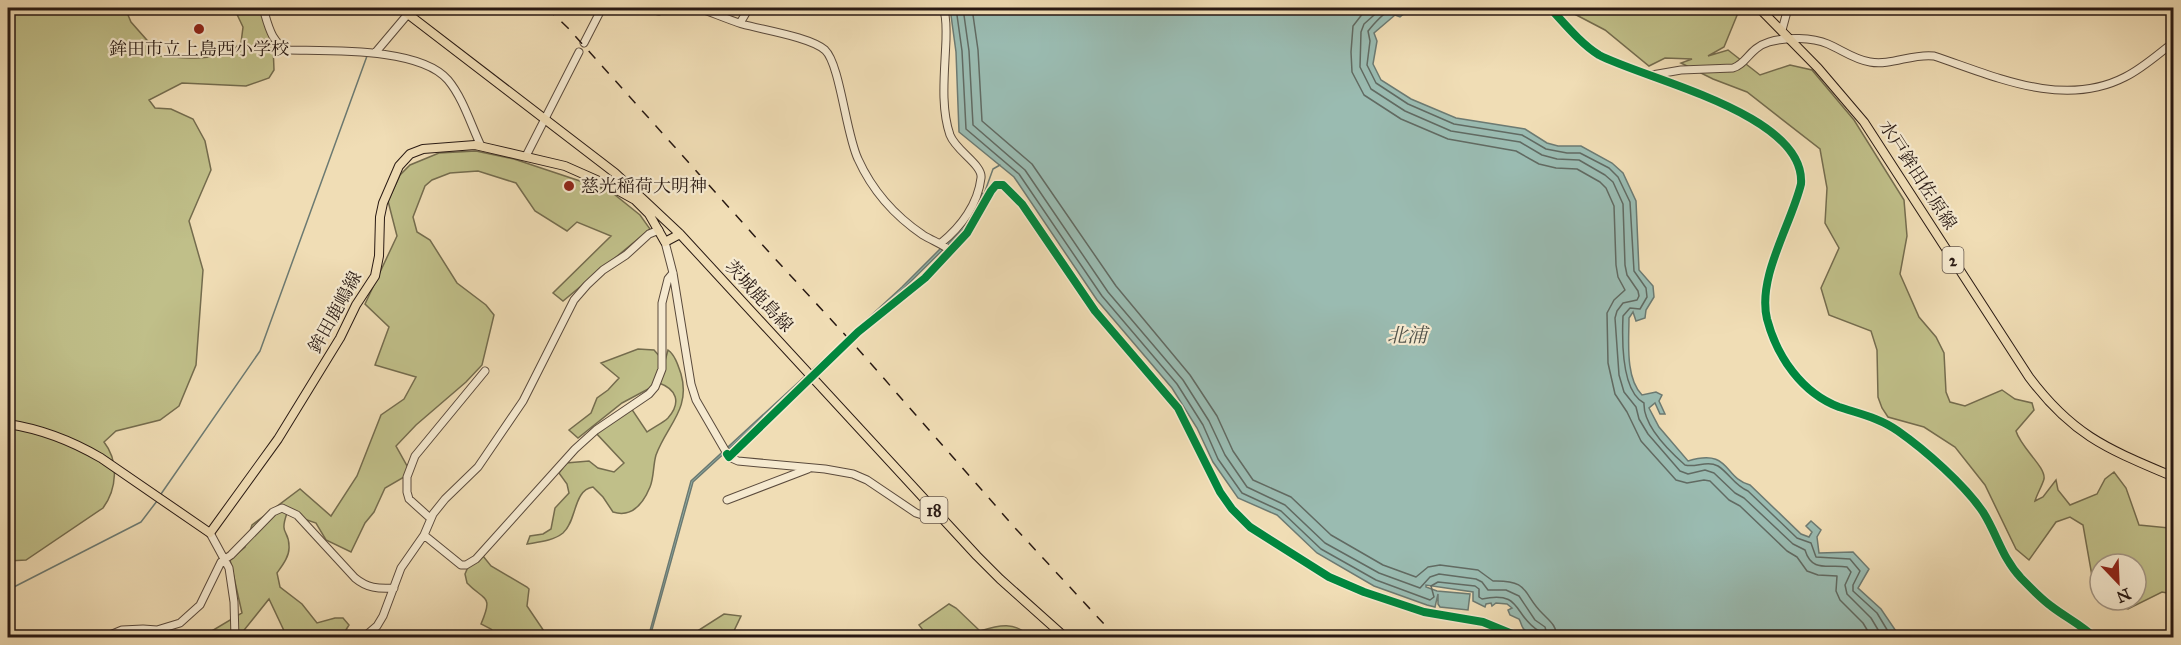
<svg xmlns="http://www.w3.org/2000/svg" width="2181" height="645" font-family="'IM FELL Great Primer','Noto Serif JP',serif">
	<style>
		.green { fill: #c0bf89; stroke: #746c4e; stroke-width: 1.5 }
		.water { fill: #9abbb1; stroke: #6c7a72; stroke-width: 1.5 }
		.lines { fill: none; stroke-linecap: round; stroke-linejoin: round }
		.shore { stroke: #616a62; stroke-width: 1.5 }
		.stream { stroke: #6c7a72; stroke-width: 1.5 }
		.minor-casing { stroke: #5a4a3c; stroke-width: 9 }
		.major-casing { stroke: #281913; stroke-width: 10 }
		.minor { stroke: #f5e9cf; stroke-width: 7 }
		.major { stroke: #f0ddb5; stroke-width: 8 }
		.rail { stroke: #281913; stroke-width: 1.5; stroke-dasharray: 10 10; stroke-linecap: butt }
		.cycleway-casing { stroke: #f5e9cf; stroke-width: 11 }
		.cycleway { stroke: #00873e; stroke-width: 8 }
		.poi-dot { fill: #8f2418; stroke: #f5e9cf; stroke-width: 2 }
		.labels { text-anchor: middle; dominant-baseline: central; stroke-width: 4.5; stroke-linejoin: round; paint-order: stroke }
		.shield { fill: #f5e9cf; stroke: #66574b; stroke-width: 1.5 }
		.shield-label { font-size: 16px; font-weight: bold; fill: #281913 }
		.poi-label { font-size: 18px; fill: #281913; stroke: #f5e9cf }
		.street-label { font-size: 18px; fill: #281913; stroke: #f5e9cf }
		.water-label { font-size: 20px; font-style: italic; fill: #50524a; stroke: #f5e9cf }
	</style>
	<rect width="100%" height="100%" fill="#f0ddb5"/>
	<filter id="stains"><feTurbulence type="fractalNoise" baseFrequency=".00333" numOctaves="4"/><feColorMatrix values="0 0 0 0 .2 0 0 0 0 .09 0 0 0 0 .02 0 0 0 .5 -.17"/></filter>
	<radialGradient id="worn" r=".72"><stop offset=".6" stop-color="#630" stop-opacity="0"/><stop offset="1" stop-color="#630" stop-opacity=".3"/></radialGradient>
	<path class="green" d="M8,8H125L131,22L161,56C188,58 219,63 241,43L243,27L234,8H260L273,45L274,70L269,78L246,86L182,83L149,100L155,108L171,109L193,119L205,141L211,170L189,221L203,270L196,365L179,406L160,420L116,431L104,442C119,461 117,489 103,508L26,560L8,561Z
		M1563,8H1740L1724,47L1708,56L1728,50L1760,75L1790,65L1812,70L1854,120L1904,200L1907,236L1900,274L1919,317L1936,337L1944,353L1946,392L1950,402L1965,406L2002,390L2015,399L2032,403L2034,410L2016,431C2021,448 2046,467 2044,479C2042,486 2037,494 2035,501L2043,497L2056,480L2058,490L2070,505L2097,494L2105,479L2114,472L2126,488L2139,525L2169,528L2173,505V594L2162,592L2128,609L2116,605L2112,600H2136V564H2100V586L2092,576L2083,525L2070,517L2056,522L2029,560L2016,549L1985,485L1955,447L1924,427L1888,417L1882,408L1878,397L1877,350L1871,331L1829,315L1821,288L1839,248L1825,223L1827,188L1820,149L1747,92L1713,79L1681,63L1692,59L1665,58L1649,66L1605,30Z
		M476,151L514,159L610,191L640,215L650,229L563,301L553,293L611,236L577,222L567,231L535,211L516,183L478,171L450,173L432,180L425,186L413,217L417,232L430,240L457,283L486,305L494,315L482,365L466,382L416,425L396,446L411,473L385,488L374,512L365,523L351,552L326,540L316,523L287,513C279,536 289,529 289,546C290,556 282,566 277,573L280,587L302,604L317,623L335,618H343L349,625L344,633L330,637H287L269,599L241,634L234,637L200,638L242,613L230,560L245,547L252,525L300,489L331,516L357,476L381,415L404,399L416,377L375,365L389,327L365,304L397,236L388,201L400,175L410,165L439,153Z
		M638,349L654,350L661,358V371L652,387L622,403L578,438L569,430L591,413L597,398L608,390L619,378L601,363Z
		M668,350C675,355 678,365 681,374C691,409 667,425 656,455C653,465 654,478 650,487C643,504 632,518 613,512L603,497L593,487C573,490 577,521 563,533C553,541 539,542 527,544L530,536L543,534L551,529L555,508L569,493L567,484L559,473L566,463L589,461L598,468L614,472L624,463L596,433L631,408L647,432C654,427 663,423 668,418C682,402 676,389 659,383Z
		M483,556L491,566L527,587L529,589L527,606L548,637H499L491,629L481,624C494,594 484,601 467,583L465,574L468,567Z
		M949,604L956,608L980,631C999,625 1015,621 1030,637H928L919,625Z
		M724,614L741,616L731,637H688Z"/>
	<path class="water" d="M950,8H1411L1400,17L1395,15L1374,33L1377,41L1373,64L1381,80L1411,99L1456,118L1525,129L1547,143L1558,146H1581L1612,163L1623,173L1636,201L1639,270L1653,286L1654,297L1646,310L1645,318L1636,321L1633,312L1629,318C1629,341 1625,378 1642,395L1656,392L1662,395L1659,401L1665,414H1660L1655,403L1649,408L1659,427L1688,461C1731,448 1723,478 1750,485L1801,534L1809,537L1812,532L1806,526L1811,521L1821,530L1817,537L1819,553L1853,552L1869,569L1858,588L1881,609L1900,637L1609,638L1606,636L1568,638L1566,635L1565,637C1552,638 1531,640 1523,628C1521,625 1521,622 1519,619L1510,615L1508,610L1512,608L1507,604L1496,603L1492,606L1491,603L1486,604L1485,607L1473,601V592L1426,585V587L1437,591L1470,594L1468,610L1440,607L1438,604V594L1435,607L1427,605L1374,586L1317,553L1277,515L1238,498L1213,462L1197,428L1172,388L1097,300L1014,177L959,132L956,52Z
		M982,193L985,195L979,212L970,223L903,289L693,482L650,637L648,638L691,481L902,287L968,221L976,211Z"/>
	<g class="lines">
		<path class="shore" d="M956,8L962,51L966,129L1019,174L1102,296L1177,384L1203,425L1218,459L1242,493L1281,511L1321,549L1376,580L1430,600L1434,597L1431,586L1438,582L1475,586L1479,589V597L1482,599C1523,590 1513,616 1539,631L1540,638
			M963,8L969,51L973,125L1025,170L1108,292L1183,380L1209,421L1225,455L1247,487L1285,505L1325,543L1379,573L1420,588L1430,577L1439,574L1476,579L1482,582L1488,590H1506L1519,596L1535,620L1545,627L1548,638
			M972,8L978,50L982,121L1032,164L1116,286L1190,375L1217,416L1233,451L1253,480L1291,497L1331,535L1383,565L1416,577L1428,567L1440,565L1478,570L1493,581C1531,580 1522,594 1543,614C1551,622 1556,625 1557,638
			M1367,8L1353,26L1351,52L1352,72L1364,95L1401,119L1448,139L1516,151L1539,164L1556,168L1577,169L1600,182L1606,188L1614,206L1616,265L1618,277L1625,290L1614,300L1607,313L1608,363L1615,394L1627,412L1641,441L1676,480L1687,483L1704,480L1710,481L1729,500L1740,506L1787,551L1797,557L1807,571L1818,575L1837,576L1836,591L1840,600L1863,623L1872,638
			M1382,8L1364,24L1361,32L1360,67L1371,89L1405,111L1451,131L1520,142L1542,155L1557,159L1579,160L1605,175L1613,182L1623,204L1625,265L1627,275L1638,291L1639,296L1637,300L1623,303L1617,311L1615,318L1619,375L1624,392L1636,407L1639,419L1648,434L1680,471L1688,474L1705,470L1714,473L1735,493L1744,498L1793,544L1805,550C1812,573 1828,564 1847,567L1851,572L1845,585L1847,594L1871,618L1883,638
			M1403,8C1400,9 1396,9 1393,9C1383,12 1374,24 1368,31L1370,41L1367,65L1376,83L1408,104L1454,124L1522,135L1546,149L1567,153H1580L1609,168L1618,177L1630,202L1634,271L1646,288L1647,297L1640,309L1630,308L1623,316C1622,339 1621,391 1644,403C1643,425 1669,451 1685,465C1696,468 1706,460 1718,466C1729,473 1735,486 1748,491L1797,538L1811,543L1816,557L1850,559L1860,571L1853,585V591L1877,613L1892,638"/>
		<path class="stream" d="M984,194L993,169L1000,165
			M161,494L260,351L367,56
			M8,590L141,522L157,501"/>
		<defs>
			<path id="minor" d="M263,8C268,24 271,44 289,50C329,51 420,47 448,80C463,98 471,125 481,146
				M642,8L659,11L668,8
				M699,8C713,13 727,19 742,24C763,30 810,37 825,50C840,64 846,134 858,159C872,190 895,216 923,235C933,241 942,244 951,251
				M1550,8C1564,23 1581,44 1599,55C1647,80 1806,114 1801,184C1791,225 1757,277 1767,319C1777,357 1802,393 1839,407C1860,414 1880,418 1898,431C1925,450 1964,484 1983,512C1997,534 2002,558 2021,578C2031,588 2040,598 2051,606C2065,617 2082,625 2095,638
				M740,23L749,8
				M1782,30L1788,8
				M584,43L602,8
				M375,53L413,8
				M1652,75L1681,70L1733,68C1747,64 1749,48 1769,42C1786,37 1812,37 1828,44C1842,50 1855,60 1870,62C1891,66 1913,53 1934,56C1994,76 2063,109 2125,77C2143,68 2158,54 2174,42
				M526,156L579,52
				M665,242L673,273L691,384L696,400L729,457L738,461L825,469L853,474L867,480L916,513L925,516L934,510
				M941,243C961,227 978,204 981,178C983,165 956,151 950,135C940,106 945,70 946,39C946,29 947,17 943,8
				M729,457L858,332L925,278L967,233L991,191L996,185H1003L1022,204L1095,311L1178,408L1220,492L1232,509L1250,527L1329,577L1364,592L1424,612L1483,622L1522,638
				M727,500L808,469
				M432,516L430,518L409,499L407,492V477L415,456L485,371
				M210,533L229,568L234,602L235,638
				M424,535L461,565H466L476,559L575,449L596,430L649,394L655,387L662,369V303L668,279L673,273
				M103,638L122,630L143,629L157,630L180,623L200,605L221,562L231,555L273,512L282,508L297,515L355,578C367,588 378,589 394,588
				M363,638L377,626L383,616L401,568L424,535L433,514L445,499L478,467L523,401L574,300L587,285L603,270L626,255L649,234L659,230"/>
			<path id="major" d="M400,8L615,173L680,234L977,556L1000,579L1066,638
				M1759,8L1818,68L1864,122L2029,377C2073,436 2108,449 2174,477
				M8,424C41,429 72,441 101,458L210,533L278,439L340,338L356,305L375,276L379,256L380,217L383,203L399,166L410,154L423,149L475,145L565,166L608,185L635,200L649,214L665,242L680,234"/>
		</defs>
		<use href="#minor" class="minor-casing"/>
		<use href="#major" class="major-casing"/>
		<use href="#minor" class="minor"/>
		<use href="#major" class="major"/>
		<path class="rail" d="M547,8L568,28L768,251L858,349L1016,529L1117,638"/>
		<defs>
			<path id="cycleway" d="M1550,8C1564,23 1581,44 1599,55C1647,80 1806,114 1801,184C1791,225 1757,277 1767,319C1777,357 1802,393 1839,407C1860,414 1880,418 1898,431C1925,450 1964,484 1983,512C1997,534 2002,558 2021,578C2031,588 2040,598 2051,606C2065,617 2082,625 2095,638
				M727,454L729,457L858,332L925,278L967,233L991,191L996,185H1003L1022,204L1095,311L1178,408L1220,492L1232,509L1250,527L1329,577L1364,592L1424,612L1483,622L1522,638"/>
		</defs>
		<use href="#cycleway" class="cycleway-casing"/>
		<use href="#cycleway" class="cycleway"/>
	</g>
	<g class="poi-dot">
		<circle cx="199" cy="29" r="6"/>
		<circle cx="569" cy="186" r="6"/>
	</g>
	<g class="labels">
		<g class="shield">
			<rect x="1942.5" y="247" width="21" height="26" rx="4.5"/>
			<rect x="920.5" y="497" width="27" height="26" rx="4.5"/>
		</g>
		<g class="shield-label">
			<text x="1953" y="260">2</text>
			<text x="934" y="510">18</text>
		</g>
		<g class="poi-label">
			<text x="199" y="49">鉾田市立上島西小学校</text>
			<text x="581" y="186" text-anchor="start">慈光稲荷大明神</text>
		</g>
		<g class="street-label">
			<text transform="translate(1918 175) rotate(57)">水戸鉾田佐原線</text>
			<text transform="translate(759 296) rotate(47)">茨城鹿島線</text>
			<text transform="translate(335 312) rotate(-61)">鉾田鹿嶋線</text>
		</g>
		<g class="water-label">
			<text x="1407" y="335">北浦</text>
		</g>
	</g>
	<rect width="2181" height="645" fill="none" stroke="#f0ddb5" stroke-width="30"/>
	<rect x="9" y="9" width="2163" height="627" fill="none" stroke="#281913" stroke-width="3"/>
	<rect x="15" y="15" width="2151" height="615" fill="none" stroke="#281913" stroke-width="1.5"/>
	<g transform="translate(2118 582) rotate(157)"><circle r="28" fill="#f5e9cf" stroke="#a39684" stroke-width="1.5"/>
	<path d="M0-4.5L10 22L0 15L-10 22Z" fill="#8f2418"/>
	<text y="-9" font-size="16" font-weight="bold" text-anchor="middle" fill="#281913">N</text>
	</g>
	<rect width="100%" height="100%" filter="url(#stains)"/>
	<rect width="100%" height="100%" fill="url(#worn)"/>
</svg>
